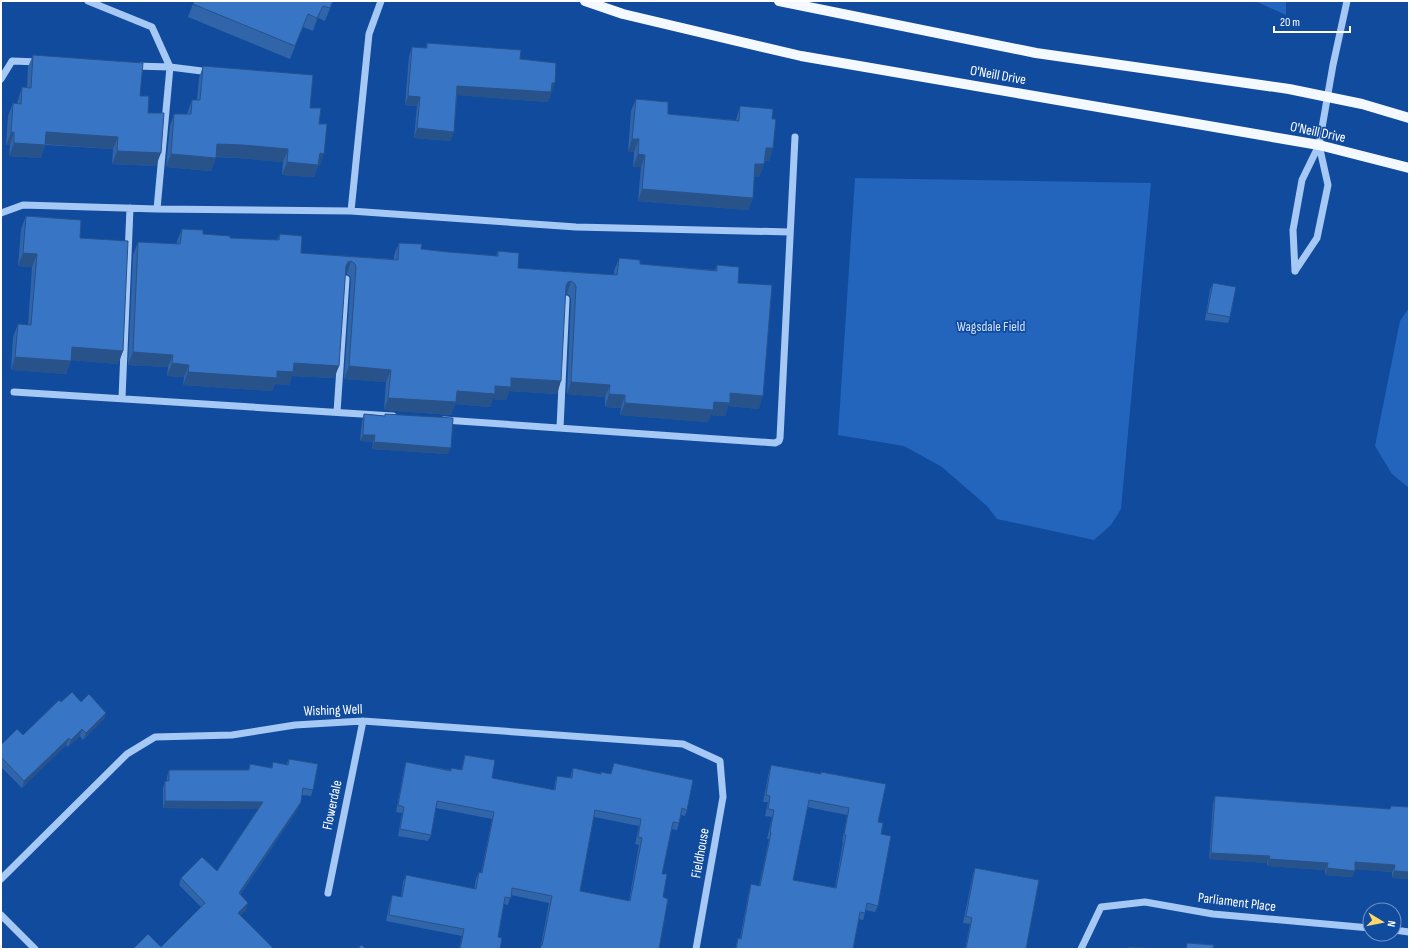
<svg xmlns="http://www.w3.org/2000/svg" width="1410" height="950" font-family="'Sofia Sans Condensed',sans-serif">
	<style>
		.green { fill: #2365bc }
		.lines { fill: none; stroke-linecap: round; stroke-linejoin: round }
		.minor { stroke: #a6c8f5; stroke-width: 7 }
		.major { stroke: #f4f8ff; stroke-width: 10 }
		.wall { fill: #3165a9; fill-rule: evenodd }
		.shaded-wall { fill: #28528a }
		.building { fill: #3975c5; stroke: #28528a; fill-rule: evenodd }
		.labels { text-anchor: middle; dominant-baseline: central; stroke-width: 3.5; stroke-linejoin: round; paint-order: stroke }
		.street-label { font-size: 14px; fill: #fff; stroke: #114b9e }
		.park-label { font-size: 14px; fill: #cfe3fe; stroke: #114b9e }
	</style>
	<rect width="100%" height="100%" fill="#114b9e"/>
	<path class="green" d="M1255,1H1286V15Z
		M855,178L1151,183L1121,509L1111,525L1094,540L997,519L987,506L942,467L904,446L838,435Z
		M1409,308V488L1392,474L1375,446L1400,321Z"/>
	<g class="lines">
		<path class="minor" d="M88,1L152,27L170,67L157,209
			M135,66L170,67L210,72
			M1,79L12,61L39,62
			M351,211L369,34L381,1
			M1,213L23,205L157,209L351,211L576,227L790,232
			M1295,271L1293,230L1302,180L1319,145L1333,65L1347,1
			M1295,271L1317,238L1328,185L1319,145
			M14,392L393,416
			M122,398L130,208
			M337,412L346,279
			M444,420L775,443L779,441L780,438L795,137
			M560,428L566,299
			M1,879L127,754L155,737L232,735L295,725L363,721L683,744L720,761L723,797L696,949
			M328,893L363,721
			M1,915L35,949
			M1394,930L1409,932
			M1081,949L1101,907L1145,902L1213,914L1370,928"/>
		<path class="major" d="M585,1L623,14L801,56L1319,145L1409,168
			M779,1L1036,53L1289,89L1362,104L1409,118"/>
	</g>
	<path class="wall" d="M194,1H333L325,21L318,18L313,31L303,27L290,59L188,17Z
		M427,43L520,59L551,93L548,102L457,95L454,132L450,141L414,138L417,106L405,105L409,56L412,47L426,48Z
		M33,55L140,96L148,113L156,166L112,164L113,149L45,145L41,158L9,156L10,145H6L8,116L13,103H17L18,100L22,87L27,88L28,67Z
		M203,66L310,108L319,124L320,166H318L314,177L282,175L283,162L238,158L216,157L211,171L166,167L170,126L174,114H187L192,100H197L199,78Z
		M636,99L668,114L736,120L740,106L772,119L773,148L769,161H764V164L759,177H754L753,198L748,210L638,201L641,167H633L634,152H628L631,111Z
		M26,216L80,238L123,351L118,364L71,360L66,374L11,370L13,337L18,324L28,325L32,267L18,266L21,229Z
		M182,229L203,234L230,238L277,240L280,234L301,253L394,259V255L399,243L421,249L448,252L496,256L498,251L518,268L614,275V271L619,258L640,264L715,270L717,265L738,283L759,409L728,406L725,416L711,415L708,422L620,415L621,408L605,407V397L567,394L571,299L570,296L567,294H565L557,394L509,391L506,400L493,399L490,407L455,404L451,415L384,410L386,382L344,379L351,279L350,276L347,274H345L339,366L334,378L292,376L289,385L275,384L272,391L183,385L184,377L167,376L168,367L128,365L133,255L138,242L177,244V241Z
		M1213,283L1230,317L1228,323L1205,320L1210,290Z
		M364,414L385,416V414L448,454L372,449L373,442L360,441L362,421Z
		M61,702H81L106,713L104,719L83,740L80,736L68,747L66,745L22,788L1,767V745L23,735Z
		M465,755L492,778L554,790L555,782L557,776L570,778L573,768L600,774L601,772L610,774L614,763L687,810L685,816L681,815L679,823L677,830L671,829L662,874L663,897L659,949H540L541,945L549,903L511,895L508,905L504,904L498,937L500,949H459L462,936L386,921L390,902L392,895L401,897L403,882L406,875L474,889L476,879L479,872L481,873L492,819L436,808L431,835L428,841L398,836L402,813L396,812L404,769L406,762L451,770V768L461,770L463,762ZM594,817L639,826L635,844L639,845L629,901L580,891Z
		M289,759L313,790L311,796L302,795L298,809L240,895L246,910L240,915L161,947L201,907L179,885L181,878L217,871L259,809L163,808V788L165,781H167V777L169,770H248L250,764L271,768L273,762L286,765Z
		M771,765L821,774V772L878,822L881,834L878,906L875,912L866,910L863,920L859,919L853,949H735L738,938H740L749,891L751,884L759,886L769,839H767L772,817L765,816L768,802H763L769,772ZM807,807L847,815L842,842H843L835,888L793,880Z
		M1215,796L1389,809L1391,806L1409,807V879L1392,878V872L1355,869L1352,877L1325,875V870L1267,866V863L1209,859L1213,803Z
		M975,868L1026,949H965L970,924L963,923L973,874Z"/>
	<path class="shaded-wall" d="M323,6L318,18L313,31L317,18Z
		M555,83L548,102L454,95L457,86Z
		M408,96L420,97L417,106L405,105Z
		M417,128L454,132L450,141L414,138Z
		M14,132L10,145H6L11,133Z
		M46,132L118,137L113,149L42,144Z
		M632,139H639L634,152H628Z
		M14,143L45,145L41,158L9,156Z
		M217,144L243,145L288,149L283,162L238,158L212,156Z
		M766,148H773L769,161L761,160Z
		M117,151L161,153L156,166L112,164Z
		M320,153L324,154L320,166H318L314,177L282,175L287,162Z
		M171,154L216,158L211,171L166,167Z
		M638,154L645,155L641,167H633Z
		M755,164H764L759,177H750Z
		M642,189L753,198L748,210L638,201Z
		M23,253L37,254L32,267L18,266Z
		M351,261L347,274L343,275L346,266L348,262Z
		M571,281L567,294L563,295L566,286L568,282Z
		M72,347L123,351L118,364L68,360Z
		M133,352L173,355L168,367L128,365Z
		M15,357L71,361L66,374L11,370Z
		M172,363L189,365L184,377L167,376Z
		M294,363L339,366L334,378L292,376L289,385L275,384L272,391L183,385L188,372Z
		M349,366L391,370L386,382L344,379Z
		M511,378L561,381L557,394L509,391L506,400L493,399L490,407L455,404L451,415L384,410L388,398L457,391L495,386Z
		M571,382L610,385L605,397L567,394Z
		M730,393L763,396L759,409L728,406L725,416L711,415L708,422L620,415L625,403L714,402Z
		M609,394L625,395L621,408L605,407Z
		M363,435H375L373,442L360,441Z
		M374,442L451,448L448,454L372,449Z
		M106,713L104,719L83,740L86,733Z
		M82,729L80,736L68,747L71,740Z
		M69,738L66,745L22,788L24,781Z
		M165,801L263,802L261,809L163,808Z
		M301,802L298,809L236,900L239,893Z
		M1211,853L1270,856L1267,863L1209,859Z
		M1269,859L1328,863L1325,870L1267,866Z
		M1355,862L1395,865L1392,872L1353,869Z
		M1327,868L1355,871L1352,877L1325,875Z
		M1394,871L1409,872V879L1392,878Z
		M248,903L246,910L236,920L238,913Z"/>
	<path class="building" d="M194,1H333L330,8L323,6L317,18L308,14L295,46L193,4Z
		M427,43L521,50L520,59L556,63L555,83H552L551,92L457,86L454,132L417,128L420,97L408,96L412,47L427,48Z
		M33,55L143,63L140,96H149L148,113H164L161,153L117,151L118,137L46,132L45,145L14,143V132L11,133L13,103L21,104L22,87L31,88Z
		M203,66L313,75L310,108H321L319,124H327L324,154L320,153L318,165L287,162L288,149L243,145L217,144L216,158L171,154L174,114H191L192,100H200Z
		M636,99L668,102V114L739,121L740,106L773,109L772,119H776L773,148H766L764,164H755L753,198L642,189L645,155L638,154L639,139H632Z
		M26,216L81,220L80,238L128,241L123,351L72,347L71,361L15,357L18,324L31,325L37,254L23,253Z
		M182,229L203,230V234L230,236V238L279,240L280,234L302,236L301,253L398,260L399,243L422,244L421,249L448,252L498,256V251L519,253L518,268L585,273L617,275L619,258L640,260V264L717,271V265L739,267L738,283L772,285L763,396L730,393V403L714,402L713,410L625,403V395L609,394L610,385L571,382L576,287L575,284L571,281L568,282L566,286L561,381L511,378V387L495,386V394L457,391L456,402L388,398L391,370L349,366L356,267L355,264L351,261L348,262L346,266L339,366L294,363L293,372L277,371V378L188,372L189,365L172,363L173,355L133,352L138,242L180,244Z
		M1213,283L1236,287L1230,317L1207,313Z
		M364,414L385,416V414L453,418L451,448L374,442L375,435H363Z
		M72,692L81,702L89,694L106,713L86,733L82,729L71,740L69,738L24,781L1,757V745L17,729L23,735L59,700L61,702Z
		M465,755L495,760L492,778L555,790L557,776L572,778L573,768L601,774V772L611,774L614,763L693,780L687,810L682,808L679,823L673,822L662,874H667L663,897L668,899L659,949H540L541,945L542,946L552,896L512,888L511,898L505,897L498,937L502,938L500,949H460L464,929L389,915L392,895L402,897L406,875L476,889L479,872L482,873L494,812L437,801L431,835L400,829L404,807L398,805L406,762L451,771V768L462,770ZM595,810L641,819L638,837L642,838L630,901L580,891Z
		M289,759L318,764L313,790L303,788L301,802L239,893L248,903L238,913L274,949H133L148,934L161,947L205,903L181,878L202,857L217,871L263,802L165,801V781H169V770H249L250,764L272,768L273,762L288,765Z
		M771,765L821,774V772L886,784L878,822L883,823L881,834L891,836L878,906L867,903L865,913L860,912L853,949H736L738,938L741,939L751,884L760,886L771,833L770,832L774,810L768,809L770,796L766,795ZM809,800L849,808L844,835H846L836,888L793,880Z
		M1215,796L1390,809L1391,806L1409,807V872L1394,871L1395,865L1355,862V871L1327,868L1328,863L1269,859L1270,856L1211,853Z
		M975,868L1039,880L1026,949H966L972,918L966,916Z
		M1187,943L1214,945L1213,948L1226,949H1186Z
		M361,945L367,949H358Z
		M1129,947L1159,949H1128Z"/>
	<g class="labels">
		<g class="street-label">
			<text transform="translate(998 75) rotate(10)">O'Neill Drive</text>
			<text transform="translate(1318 132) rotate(12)">O'Neill Drive</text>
			<text transform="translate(333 710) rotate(-2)">Wishing Well</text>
			<text transform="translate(332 805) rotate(-78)">Flowerdale</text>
			<text transform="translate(700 853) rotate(-80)">Fieldhouse</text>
			<text transform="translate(1237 902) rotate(7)">Parliament Place</text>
		</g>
		<g class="park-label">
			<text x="991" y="326">Wagsdale Field</text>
		</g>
	</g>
	<rect width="1410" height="950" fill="none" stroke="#ffffff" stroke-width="4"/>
	<g transform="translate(1382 922) rotate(100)"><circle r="19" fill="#114b9e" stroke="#7093c5"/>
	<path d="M0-3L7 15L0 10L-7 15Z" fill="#ffd76a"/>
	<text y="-6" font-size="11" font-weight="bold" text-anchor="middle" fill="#ffffff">N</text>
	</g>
	<path d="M1274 26v6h76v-6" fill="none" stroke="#ffffff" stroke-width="2"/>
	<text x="1280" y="26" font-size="12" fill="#ffffff" stroke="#114b9e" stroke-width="3" paint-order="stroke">20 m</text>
</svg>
